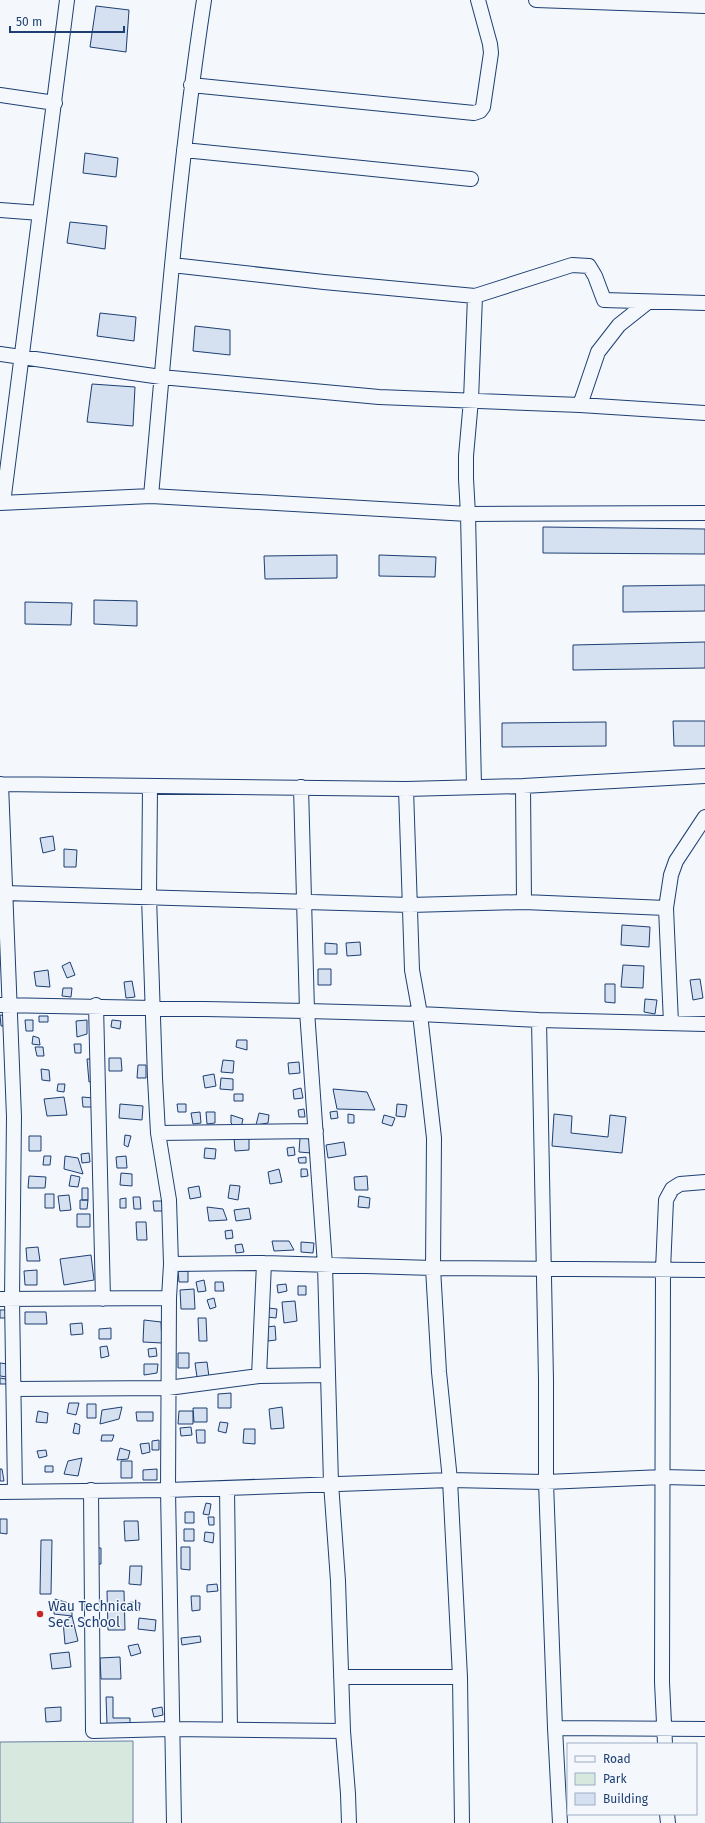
<svg xmlns="http://www.w3.org/2000/svg" width="705" height="1823" font-family="'Fira Sans',sans-serif">
	<style>
		.green { fill: #d7e8df; stroke: #687fa3 }
		.building { fill: #d5e0f0; stroke: #1d3f73 }
		.lines { fill: none; stroke-linecap: round; stroke-linejoin: round }
		.street-casing { stroke: #1d3f73; stroke-width: 16 }
		.street { stroke: #f4f7fb; stroke-width: 14 }
		.poi-dot { fill: #c62828; stroke: #f4f7fb; stroke-width: 1.5 }
		.labels { text-anchor: middle; dominant-baseline: central; stroke-width: 3; stroke-linejoin: round; paint-order: stroke }
		.poi-label { font-size: 14px; fill: #1d3f73; stroke: #f4f7fb; text-anchor: start }
	</style>
	<rect width="100%" height="100%" fill="#f4f7fb"/>
	<path class="green" d="M133,1741V1823H0V1742Z"/>
	<path class="building" d="M96,6L129,10L126,52L90,47Z
		M85,153L118,158L116,177L83,173Z
		M70,222L107,226L105,249L67,243Z
		M100,313L136,317L134,341L97,336Z
		M195,326L230,330V355L193,351Z
		M92,384L135,387L133,426L87,422Z
		M543,527L705,529V554L543,553Z
		M337,555V578L265,579L264,556Z
		M379,555L436,557L435,577L379,576Z
		M705,585V611L623,612V586Z
		M94,600L137,601V626L94,624Z
		M25,602L72,603L71,625L25,624Z
		M705,642V668L573,670V645Z
		M673,721H705V746H674Z
		M606,722V746L502,747V723Z
		M53,836L55,850L43,853L40,838Z
		M64,849L77,850L76,867H64Z
		M622,925L650,927L649,947L621,945Z
		M360,942L361,955L347,956L346,943Z
		M325,943L337,944V954H325Z
		M70,962L75,975L67,978L62,966Z
		M623,965L644,966L643,988L621,987Z
		M318,969H331V985H318Z
		M48,970L50,987L36,986L34,972Z
		M700,979L703,998L693,1000L690,980Z
		M132,981L135,997L126,998L124,982Z
		M605,984H615V1003L605,1002Z
		M63,988H72L71,997L62,996Z
		M645,999L657,1000L655,1014L644,1012Z
		M0,1015L8,1016L9,1026H1Z
		M39,1016H48V1022H39Z
		M25,1020H33V1031H26Z
		M87,1020V1034L77,1037L76,1021Z
		M112,1020L121,1021L120,1029L111,1027Z
		M33,1036L39,1038L40,1045L32,1044Z
		M237,1040H247V1050L236,1047Z
		M74,1044H81V1053H75Z
		M35,1047H43L44,1056H37Z
		M109,1058H121L122,1071H109Z
		M87,1059H94L95,1081L89,1082Z
		M223,1060L234,1061L233,1073L221,1072Z
		M299,1062L300,1073L289,1074L288,1063Z
		M138,1065H146V1078H137Z
		M41,1069L49,1070L50,1081L42,1080Z
		M214,1074L216,1086L205,1088L203,1076Z
		M221,1078L233,1079V1090L220,1089Z
		M58,1084H65L64,1092L57,1091Z
		M301,1088L303,1098L294,1099L293,1090Z
		M333,1089L367,1092L375,1110L337,1109Z
		M234,1094H243V1101H234Z
		M64,1097L67,1115L47,1116L44,1099Z
		M82,1097L94,1098L96,1107H83Z
		M120,1104L143,1106L142,1120L119,1118Z
		M177,1104H186V1112H178Z
		M397,1104L407,1105L405,1117L396,1116Z
		M304,1109L305,1117H299L298,1110Z
		M337,1111L338,1118L331,1119L330,1112Z
		M200,1112L201,1123L193,1124L191,1113Z
		M206,1112H215V1123L207,1124Z
		M259,1113L269,1115L268,1123L256,1125Z
		M348,1114L354,1115V1123H348Z
		M554,1114L572,1116L571,1133L608,1137L610,1115L626,1117L622,1153L552,1146Z
		M231,1115L243,1119L240,1132L231,1123Z
		M384,1115L395,1118L392,1126L382,1123Z
		M125,1135L131,1136L128,1147L124,1145Z
		M29,1136H41V1151H29Z
		M234,1137H249V1150L235,1151Z
		M300,1138L312,1139L311,1153L299,1152Z
		M344,1142L346,1155L328,1158L326,1145Z
		M294,1147L295,1155L288,1156L287,1148Z
		M205,1148L216,1149L215,1159L204,1158Z
		M89,1153L90,1162L82,1163L81,1154Z
		M44,1156H51L50,1165H43Z
		M65,1156L78,1158L83,1174L64,1169Z
		M126,1156L127,1168H117L116,1157Z
		M306,1157V1163H299L298,1158Z
		M279,1169L282,1182L270,1184L268,1172Z
		M301,1169H307L308,1176L301,1177Z
		M121,1173L132,1174V1186L120,1185Z
		M71,1175L80,1177L78,1187L69,1186Z
		M29,1176L46,1177L45,1188H28Z
		M367,1176L368,1190H355L354,1177Z
		M230,1185L240,1186L238,1200L228,1198Z
		M199,1186L201,1197L190,1199L188,1188Z
		M82,1188H88V1200H82Z
		M45,1194H54V1208H45Z
		M69,1195L71,1210L60,1211L58,1196Z
		M359,1196L370,1198L369,1208L358,1207Z
		M133,1197H140L141,1209H134Z
		M126,1198V1208H120V1199Z
		M80,1200H88L87,1209H80Z
		M153,1201H162L163,1211H154Z
		M207,1207L223,1209L227,1220L209,1221Z
		M249,1208L251,1219L236,1221L234,1210Z
		M77,1214H90V1227H77Z
		M136,1222H146L147,1240H137Z
		M232,1230L233,1238L226,1239L225,1231Z
		M272,1241H289L294,1250L274,1251Z
		M301,1242L314,1243L313,1253L301,1252Z
		M242,1244L244,1252L236,1253L235,1245Z
		M38,1247L40,1261H27L26,1248Z
		M91,1255L94,1280L64,1285L60,1259Z
		M37,1270V1285H25L24,1271Z
		M178,1271H188V1282H179Z
		M204,1280L206,1291L198,1292L196,1282Z
		M215,1282H223L224,1291H215Z
		M286,1284L287,1291L278,1293L277,1285Z
		M298,1286H306V1295H298Z
		M194,1289L195,1309H181L180,1290Z
		M214,1298L216,1307L210,1309L207,1300Z
		M295,1301L297,1321L284,1323L282,1302Z
		M268,1308L277,1309L276,1318L267,1317Z
		M0,1310H10L11,1318H0Z
		M25,1312H46L47,1324H25Z
		M198,1318H206L207,1341H199Z
		M144,1320L161,1322L162,1343L143,1342Z
		M82,1323L83,1334L71,1335L70,1324Z
		M275,1326L276,1340L268,1341L267,1327Z
		M111,1328V1339H99V1329Z
		M107,1346L109,1356L101,1358L100,1347Z
		M156,1348L157,1356L149,1357L148,1349Z
		M178,1353H189V1368H178Z
		M207,1362L209,1377H197L195,1363Z
		M0,1363L8,1364L7,1377L0,1376Z
		M144,1364H158L157,1373L144,1375Z
		M0,1378L6,1379L7,1384H0Z
		M231,1393V1408H218V1394Z
		M69,1403H79L76,1415L67,1413Z
		M87,1404H96V1418H87Z
		M122,1407L119,1419L100,1424L102,1410Z
		M282,1407L284,1428L271,1429L269,1409Z
		M193,1408H207V1422H194Z
		M38,1411L48,1413L47,1423L36,1422Z
		M179,1411H193V1424H178Z
		M136,1412H153V1421H137Z
		M220,1422L228,1423L226,1433L218,1431Z
		M75,1423L80,1425L79,1434L73,1433Z
		M191,1427L192,1435L181,1436L180,1428Z
		M244,1429H255V1444L243,1443Z
		M196,1430H205V1443H197Z
		M102,1435H114L112,1441H101Z
		M159,1440V1450H152V1441Z
		M149,1443L150,1452L142,1454L140,1444Z
		M120,1448L130,1451L128,1459L117,1460Z
		M46,1450L47,1456L39,1458L37,1451Z
		M82,1458L78,1476L64,1474L68,1461Z
		M121,1461H132V1478H121Z
		M45,1466H53V1472H45Z
		M0,1469H2L4,1481H0Z
		M157,1469V1480H143V1470Z
		M206,1503L211,1504L209,1515L203,1514Z
		M185,1512H194V1523H185Z
		M208,1517H214V1525H209Z
		M0,1519H7V1534L0,1533Z
		M124,1521H138L139,1540L125,1541Z
		M184,1529H194V1541H184Z
		M205,1532L214,1533L213,1543L204,1541Z
		M41,1540H52L51,1594H40Z
		M181,1547H190V1570L181,1569Z
		M91,1548H101V1564H91Z
		M130,1566H142L141,1585L129,1584Z
		M217,1584L218,1591L207,1592V1585Z
		M107,1591H124L125,1630H108Z
		M191,1596H200V1610L192,1611Z
		M55,1599L72,1604V1616L54,1614Z
		M130,1602L140,1603L139,1611L129,1610Z
		M72,1616L78,1641L65,1644L63,1621Z
		M139,1618L156,1620L155,1631L138,1629Z
		M200,1636L201,1642L182,1645L181,1638Z
		M138,1644L141,1653L131,1656L128,1646Z
		M69,1652L71,1667L52,1669L50,1654Z
		M120,1657L121,1679H101L100,1658Z
		M106,1697H113V1718H130V1723L107,1724Z
		M61,1707V1721L46,1722L45,1708Z
		M162,1707L163,1715L154,1717L152,1709Z"/>
	<g class="lines">
		<defs>
			<path id="street" d="M536,0L705,6
				M191,85L474,113L480,111L483,107L491,53L490,44L478,0
				M0,95L55,103
				M184,150L471,179
				M0,210L40,213
				M172,265L324,282L475,296
				M0,354L161,377L379,397L580,405L705,413
				M580,405L598,352L619,325L648,302
				M151,496C166,330 179,164 204,0
				M0,503L151,496L468,514L705,513
				M3,503L67,0
				M0,784L406,789L523,786L705,776
				M1,784L14,1117L12,1299L15,1492
				M474,786L468,514L466,479V456L471,400L475,296L572,265L589,266L595,276L604,300L705,303
				M523,786L524,902
				M150,787L149,897L155,1078L158,1133L169,1200L171,1264
				M301,787L307,1011L325,1265L331,1483L338,1581L343,1731L348,1794L349,1823
				M406,789L412,970L420,1014L434,1138L433,1268L439,1372L450,1480L460,1677L462,1823
				M5,893L410,905L524,902L666,908
				M0,1005L307,1011L420,1014L539,1020L705,1024
				M96,1005L103,1299
				M539,1020L546,1380V1482L555,1728L560,1823
				M671,1023L666,908L671,875L676,861L705,817
				M158,1133L316,1131
				M0,1299L169,1298
				M259,1376L264,1263
				M14,1389L168,1388L259,1376L328,1375
				M227,1488L230,1730
				M91,1490L93,1731L171,1729L343,1731
				M0,1492L168,1490L450,1480L546,1482L663,1477L705,1478
				M341,1677H460
				M555,1728L705,1729
				M665,1744L662,1682L663,1270L666,1200L672,1189L680,1184L705,1182
				M667,1814L668,1823
				M174,1823L168,1490L169,1298L171,1264L264,1263L433,1268L705,1270"/>
		</defs>
		<use href="#street" class="street-casing"/>
		<use href="#street" class="street"/>
	</g>
	<circle class="poi-dot" cx="40" cy="1614" r="4"/>
	<g class="labels">
		<g class="poi-label">
			<text x="48" y="1606">Wau Technical<tspan x="48" dy="16">Sec. School</tspan></text>
		</g>
	</g>
	<rect x="567" y="1743" width="130" height="72" fill="#f4f7fb" stroke="#9eadc5"/>
	<rect x="575" y="1756" width="20" height="6" fill="#f4f7fb" stroke="#9eadc5"/>
	<text x="603" y="1763" font-size="12" fill="#1d3f73">Road</text>
	<rect x="575" y="1773" width="20" height="12" fill="#d7e8df" stroke="#9eadc5"/>
	<text x="603" y="1783" font-size="12" fill="#1d3f73">Park</text>
	<rect x="575" y="1793" width="20" height="12" fill="#d5e0f0" stroke="#9eadc5"/>
	<text x="603" y="1803" font-size="12" fill="#1d3f73">Building</text>
	<path d="M10 26v6h114v-6" fill="none" stroke="#1d3f73" stroke-width="2"/>
	<text x="16" y="26" font-size="12" fill="#1d3f73" stroke="#f4f7fb" stroke-width="3" paint-order="stroke">50 m</text>
</svg>
